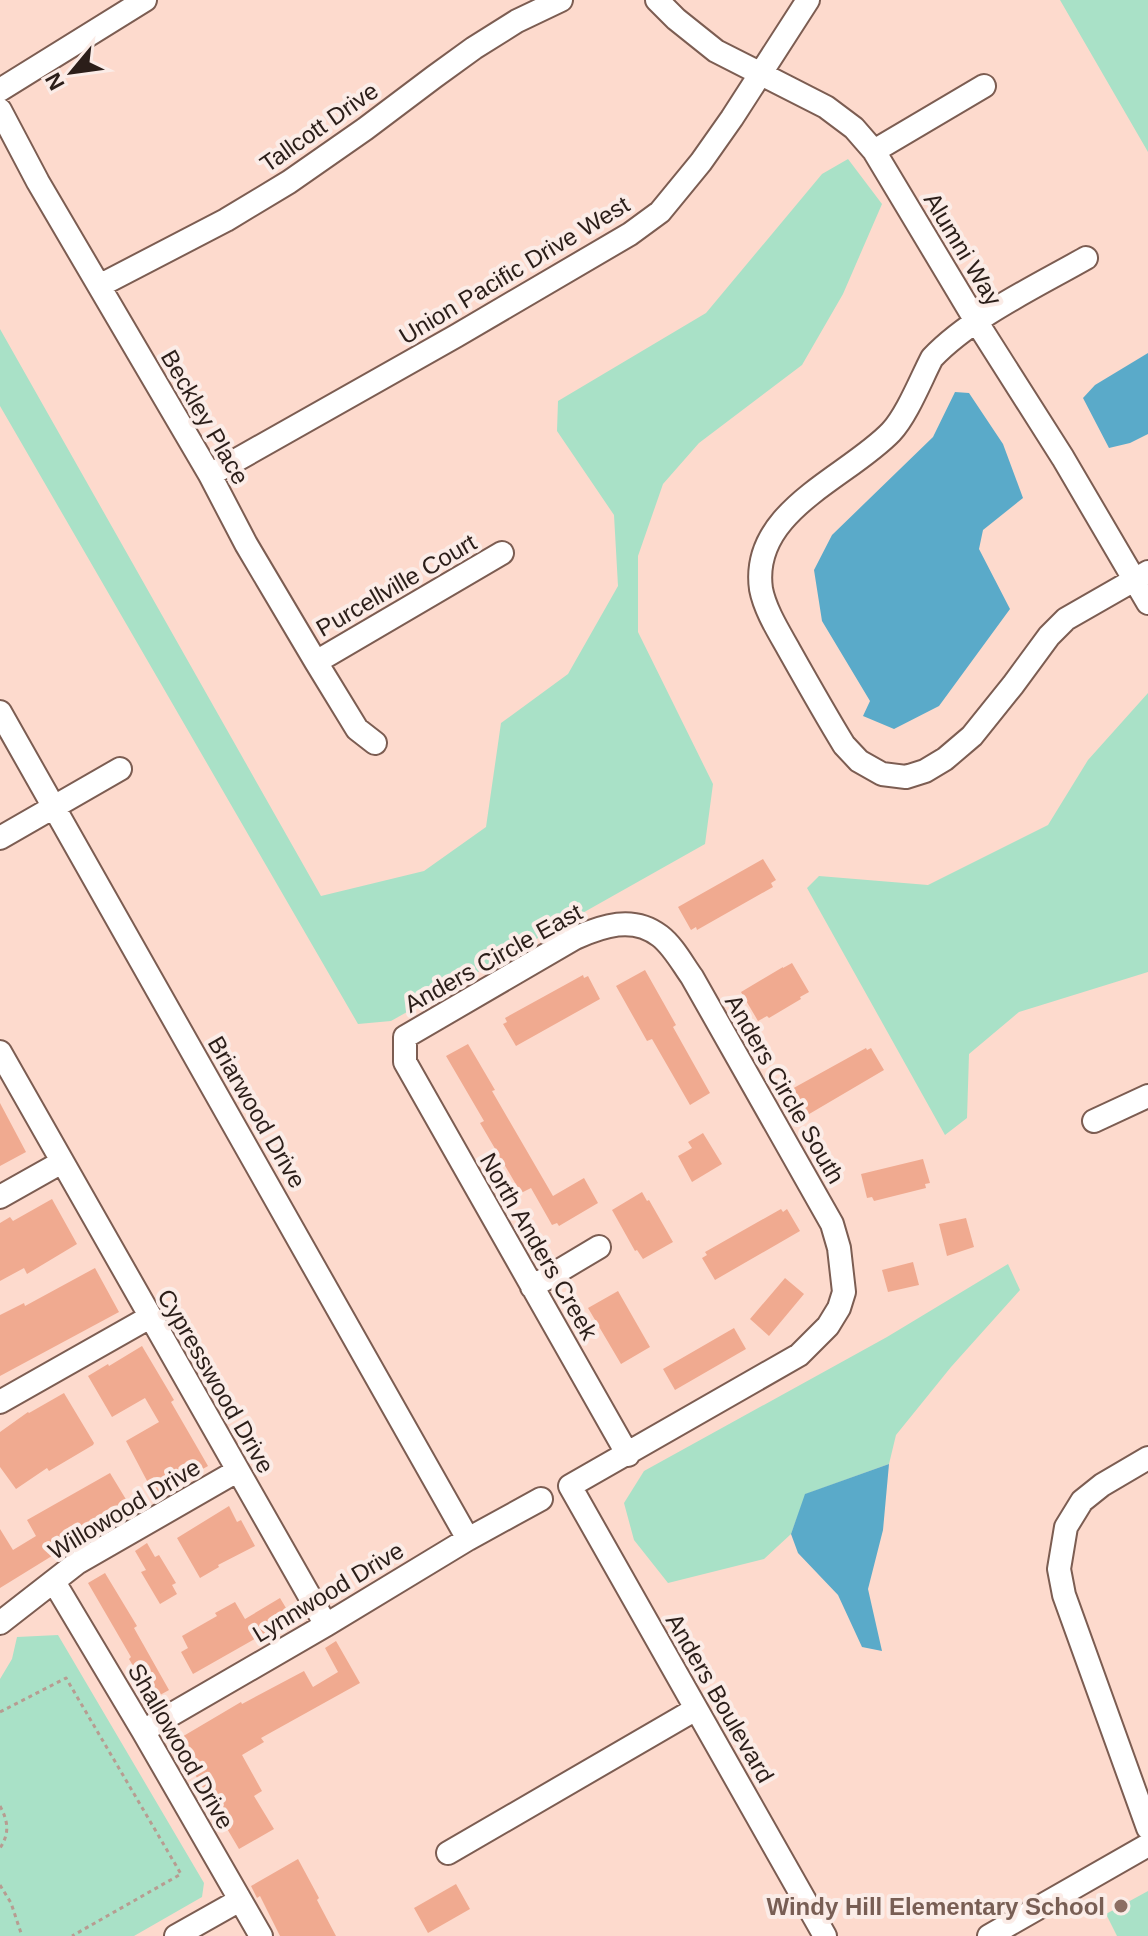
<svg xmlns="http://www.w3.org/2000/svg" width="1148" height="1936" font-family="Arial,sans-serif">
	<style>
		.green { fill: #a9e1c7 }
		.water { fill: #5aaac9 }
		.building { fill: #f0aa90 }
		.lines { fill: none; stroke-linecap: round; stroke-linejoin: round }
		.minor-casing { stroke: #7c5d52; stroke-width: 26 }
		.path { stroke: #b79c91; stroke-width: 3; stroke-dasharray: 4 4; stroke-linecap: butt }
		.minor { stroke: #fff; stroke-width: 22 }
		.education-dot { fill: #8d6e63; stroke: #fbece7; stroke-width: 3 }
		.labels { text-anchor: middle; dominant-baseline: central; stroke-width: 8; stroke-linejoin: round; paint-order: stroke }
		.street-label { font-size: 24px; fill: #2b1e19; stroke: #fbece7 }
		.education-label { font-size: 24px; font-weight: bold; fill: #785e54; stroke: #fbece7; text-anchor: end }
	</style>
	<rect width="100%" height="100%" fill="#fddacd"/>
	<path class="green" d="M1060,0H1148V152Z
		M848,159L882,204L843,294L802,365L699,443L663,484L638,556V632L713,784L705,844L391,1021L358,1024L0,406V329L321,896L424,871L486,827L501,723L568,674L618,586L614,515L557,431L558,401L706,313L822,174Z
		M1148,693V972L1019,1012L969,1054L967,1118L945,1135L807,888L819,876L928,885L1048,825L1088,760Z
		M1008,1264L1020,1290L951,1367L896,1435L889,1464L806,1494L791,1534L764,1559L668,1583L634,1540L624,1503L644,1471L887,1337Z
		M58,1635L204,1883L202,1897L134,1936H0V1679L12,1659L17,1637Z
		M1148,1891V1936H1117L1106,1914Z"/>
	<path class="water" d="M1148,353V434L1130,443L1109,448L1083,398L1095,385Z
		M955,392L969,393L1003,444L1023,498L983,530L979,549L1010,609L939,706L894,729L863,716L870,701L822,621L814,570L832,535L933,437Z
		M889,1464L883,1530L868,1589L882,1651L862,1647L838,1595L798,1553L791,1534L805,1494Z"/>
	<path class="building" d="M763,859L776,880L771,883L773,887L697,930L696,927L691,930L678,907Z
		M792,963L809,992L800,997L801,999L769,1018L767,1016L758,1021L741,992L783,967V968Z
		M645,970L676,1025L673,1027L710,1093L690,1105L652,1039L647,1041L616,986Z
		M583,975L584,978L588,976L600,999L516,1046L503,1024L507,1022L505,1018Z
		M468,1044L495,1090L492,1091L553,1196L584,1178L598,1203L559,1226L557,1223L552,1225L531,1188L521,1193L480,1123L484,1121L446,1056Z
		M866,1048L867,1050L871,1048L884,1070L799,1120L786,1097L791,1094L790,1090Z
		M0,1103L26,1152L0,1166Z
		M703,1133L722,1164L692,1182L678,1156L692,1148L688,1142Z
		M923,1159L930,1183L925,1184L926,1188L874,1201L872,1197L867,1198L861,1174Z
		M642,1192L647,1201L649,1200L673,1242L643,1259L637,1250L635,1251L612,1210Z
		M52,1199L77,1244L27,1274L24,1268L0,1281V1223L10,1217L13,1221Z
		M781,1209L783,1212L787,1209L800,1231L715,1280L702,1258L707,1255L705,1252Z
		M966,1218L974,1247L947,1256L939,1224Z
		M913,1262L919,1285L888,1292L882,1270Z
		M95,1268L119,1312L0,1376V1315L24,1303L25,1306Z
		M785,1278L804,1294L769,1336L750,1319Z
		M618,1291L650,1347L621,1364L588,1308Z
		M734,1328L746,1349L675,1390L663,1369Z
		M142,1346L174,1400L171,1402L208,1466L155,1496L126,1441L159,1422L145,1398L112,1417L88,1376L108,1364L109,1366Z
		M64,1393L94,1443L93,1445L49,1471L47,1468L16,1489L0,1467V1432L28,1412L29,1413Z
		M110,1473L130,1506L58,1547L60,1551L0,1588V1529L13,1550L36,1536L27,1520Z
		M229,1506L237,1522L241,1520L255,1546L218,1565L219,1567L200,1578L177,1538Z
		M147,1543L155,1557L159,1555L176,1583L172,1585L177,1594L160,1604L141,1572L146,1570L135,1551Z
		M105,1573L137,1626L134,1628L169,1690L153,1699L129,1659L131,1657L88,1583Z
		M280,1598L292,1618L193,1674L181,1652L188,1648L182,1636L217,1616L215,1613L235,1602L245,1619Z
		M336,1641L360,1683L261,1738L264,1742L242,1755L262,1791L254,1796L274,1829L239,1849L219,1815L212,1819L205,1807L212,1803L175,1741L241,1702L242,1704L304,1671L313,1687L338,1672L325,1648Z
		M298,1859L319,1898L317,1900L336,1936H280L260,1896L257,1898L251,1886Z
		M456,1884L470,1909L428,1933L414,1908Z"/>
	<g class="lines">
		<defs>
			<path id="minor" d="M657,0L676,19L716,51L826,107L854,128L874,151L976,321L1063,458L1148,603
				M0,90L145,0
				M0,110L38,182L210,475L246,544L316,662L357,729L375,743
				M874,151L984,86
				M1086,258C1037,286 971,317 932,358C921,379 907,415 891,432C847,478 750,511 761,589C765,610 779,632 789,650C807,682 825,714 844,745L859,761L882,774L906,777L925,771L945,759L972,736L1013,685L1049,636L1066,619L1148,572
				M99,286L226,220L289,182L365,129L434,77L474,48L517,21L561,0
				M210,475L456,336L630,234L660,212L701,162L732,118L808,0
				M316,662L502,553
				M0,712L468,1539
				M0,838L120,769
				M0,1052L326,1625
				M1094,1121L1148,1096
				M0,1197L62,1162
				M532,1287L599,1247
				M0,1402L150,1317
				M628,1455L405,1062V1037L575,938C602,926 633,915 660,936C673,946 682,963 692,977L832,1224L839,1248L844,1292L839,1308L828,1326L799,1355L570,1486L825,1936
				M1148,1458L1102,1485L1082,1501L1066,1527L1059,1569L1064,1595L1148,1828
				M54,1582L143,1731L261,1936
				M0,1623L77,1563L237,1471
				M143,1731L326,1625L468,1539L541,1499
				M448,1853L696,1709
				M176,1936L240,1900
				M989,1936L1148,1845"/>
		</defs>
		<use href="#minor" class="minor-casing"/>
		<path class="path" d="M0,1712L66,1678L181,1874L72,1936
			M0,1806C8,1821 10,1833 0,1848
			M0,1885L11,1903L22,1936"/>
		<use href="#minor" class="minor"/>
	</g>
	<circle class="education-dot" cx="1121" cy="1906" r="8"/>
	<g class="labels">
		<g class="street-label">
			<text transform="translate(319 127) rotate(-35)">Tallcott Drive</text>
			<text transform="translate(963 249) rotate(59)">Alumni Way</text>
			<text transform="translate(514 270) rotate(-31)">Union Pacific Drive West</text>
			<text transform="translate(205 417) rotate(60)">Beckley Place</text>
			<text transform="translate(396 585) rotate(-30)">Purcellville Court</text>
			<text transform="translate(493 958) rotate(-29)">Anders Circle East</text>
			<text transform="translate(785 1089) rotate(60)">Anders Circle South</text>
			<text transform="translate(257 1112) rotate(60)">Briarwood Drive</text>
			<text transform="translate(539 1246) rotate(60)">North Anders Creek</text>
			<text transform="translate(216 1381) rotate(60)">Cypresswood Drive</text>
			<text transform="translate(124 1509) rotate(-31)">Willowood Drive</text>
			<text transform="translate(328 1592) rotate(-31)">Lynnwood Drive</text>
			<text transform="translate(720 1698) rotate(60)">Anders Boulevard</text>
			<text transform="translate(181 1746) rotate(60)">Shallowood Drive</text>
		</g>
		<g class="education-label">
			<text x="1105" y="1906">Windy Hill Elementary School</text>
		</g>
	</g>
	<g transform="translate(72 72) rotate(241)" stroke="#fbece7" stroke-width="6" paint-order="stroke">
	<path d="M0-6L14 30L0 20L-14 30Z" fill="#2b1e19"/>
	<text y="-12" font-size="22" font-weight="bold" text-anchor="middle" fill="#2b1e19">N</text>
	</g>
</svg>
